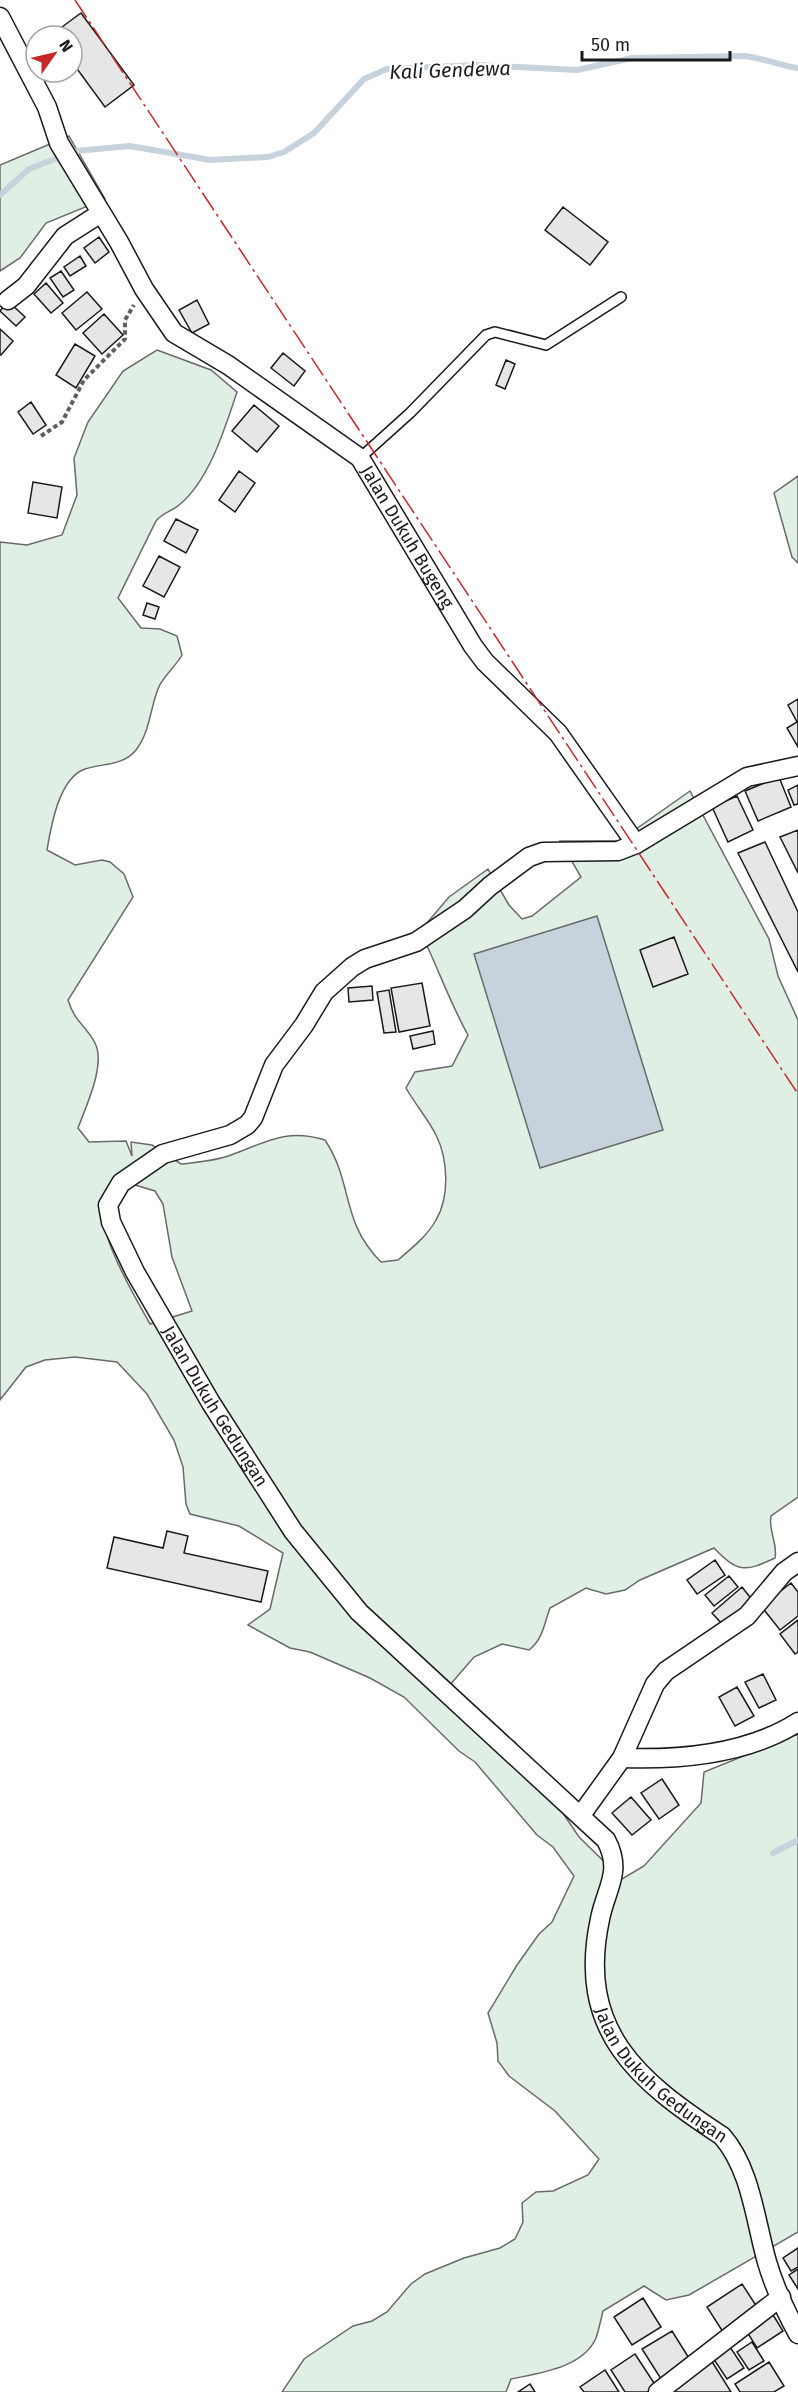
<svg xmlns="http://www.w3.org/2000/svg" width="798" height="2392" font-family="'Fira Sans',sans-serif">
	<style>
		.green { fill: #e0efe3; stroke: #6a6a6a; stroke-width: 1.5; fill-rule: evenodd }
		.water { fill: #c6d2dc; stroke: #6a6a6a; stroke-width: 1.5 }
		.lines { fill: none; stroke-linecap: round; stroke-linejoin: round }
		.stream { stroke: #c6d2dc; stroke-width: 6 }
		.building { fill: #e6e6e6; stroke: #1a1a1a; stroke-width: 1.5 }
		.service-casing { stroke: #1a1a1a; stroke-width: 12 }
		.minor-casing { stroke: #1a1a1a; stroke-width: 21 }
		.path { stroke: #5f5f5f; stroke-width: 4; stroke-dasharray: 4.5 3; stroke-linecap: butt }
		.service { stroke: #fff; stroke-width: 9 }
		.minor { stroke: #fff; stroke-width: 18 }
		.power { stroke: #c62828; stroke-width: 1.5; stroke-dasharray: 21 4.5 3 4.5; stroke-linecap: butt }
		.labels { text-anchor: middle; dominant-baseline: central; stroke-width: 4.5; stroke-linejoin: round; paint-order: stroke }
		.street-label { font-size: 18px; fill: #1a1a1a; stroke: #fff }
		.water-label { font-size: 20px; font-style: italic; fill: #1a1a1a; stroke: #fff }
	</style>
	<rect width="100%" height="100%" fill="#fff"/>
	<path class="green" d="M69,136L105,199L46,223L20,258L0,271V165Z
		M157,350L211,370L237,392C225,428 209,481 179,505C171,512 163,512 156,521L118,598L141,628L160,629L177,636L182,655C176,666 161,679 158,689C150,709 150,732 136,750C123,766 103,763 85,769C59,778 51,826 47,850L75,865L102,860L110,862L124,874L133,897L68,1000C75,1023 86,1025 95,1043C106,1065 86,1106 78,1128L89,1142L126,1141L132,1156L131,1142L152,1145L181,1164C197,1162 216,1161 231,1155C267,1142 286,1128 325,1140C354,1184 340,1221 381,1262L398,1260C411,1249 428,1235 436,1220C450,1196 448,1159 436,1135C428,1119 415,1104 406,1088L415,1072L452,1066L468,1035C449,1001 437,965 420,931L449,897L488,869L509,905L522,919L532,916L581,877L560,841H619L690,791L769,939L778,976L798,1020V1497L771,1516C768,1531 778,1543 775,1558C745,1572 738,1573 714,1548L640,1580L625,1590L606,1594L586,1588L550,1608C544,1624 543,1639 529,1650L502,1644L474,1657L449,1686L496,1731L515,1742L579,1837L622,1879L644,1866L701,1803L704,1772L798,1734V2232L689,2295L666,2300L644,2286L603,2311C601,2319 599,2329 596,2338C583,2368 539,2373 511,2379L506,2392H282L304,2359L353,2326L372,2321L387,2312L411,2284L425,2274L464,2258L500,2248L515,2239L523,2222L522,2203L536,2192L553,2191L588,2175L599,2159L555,2111L509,2076L498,2061L497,2043L488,2013L517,1965L539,1934L552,1922L574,1876L553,1847L537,1835L475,1762L459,1751L404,1697L370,1678L310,1652L290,1648L248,1625L270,1609L283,1553L239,1526L190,1514L186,1504L183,1467L174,1440L147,1394L117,1362L75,1357L45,1360L26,1367L0,1400V542L27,545L62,535L77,495L74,458L88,422L123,371ZM115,1179L155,1191L163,1204L172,1257L192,1311L150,1324C135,1297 91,1224 104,1194C106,1189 112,1184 115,1179Z
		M798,476V563L792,557L774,493Z"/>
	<path class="water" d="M597,916L663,1130L540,1168L474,954Z"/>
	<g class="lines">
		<path class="stream" d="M0,195L29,169L76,151L130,146L210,160L268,157L284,152L314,133L364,79L387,69L478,65L577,70L632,58L744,56C763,58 779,65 798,68
			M773,1853L798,1840"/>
	</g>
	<path class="building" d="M81,13L134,85L105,107L72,62V36L51,35Z
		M563,207L608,242L590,265L545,230Z
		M99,237L109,252L95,263L84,248Z
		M80,256L86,266L70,276L64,267Z
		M61,271L74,290L63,297L50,278Z
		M46,283L63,303L51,313L34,294Z
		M87,292L102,309L76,330L62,313Z
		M197,300L209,324L192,333L179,310Z
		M8,301L25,317L16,326L0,311Z
		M104,314L123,335L102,354L83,333Z
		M0,329L13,341L1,355H0Z
		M75,344L95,356L76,388L56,375Z
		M283,353L305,371L294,386L271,368Z
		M506,360L515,364L505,389L496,385Z
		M31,402L46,425L33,434L18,412Z
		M254,405L279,426L257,452L232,431Z
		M239,471L255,483L235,512L219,500Z
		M33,482L62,487L57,518L28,513Z
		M176,519L198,530L186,553L164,541Z
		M159,556L180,567L164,597L143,586Z
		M147,603L159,607L155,619L143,615Z
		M798,699V747L787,728L797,722L788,705Z
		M779,777L791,807L758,821L745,791Z
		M798,785V804L794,805L788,790Z
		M737,796L753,830L728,842L712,807Z
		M798,830V873L780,837Z
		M765,842L798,912V972L738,853Z
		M674,937L688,974L653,987L640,950Z
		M422,983L430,1026L399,1032L391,988Z
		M372,986L373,1000L349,1002L348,988Z
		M389,990L396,1032L384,1033L377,992Z
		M433,1031L435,1044L413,1049L410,1036Z
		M167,1531L188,1536L184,1553L268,1571L261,1602L107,1568L114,1537L163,1548Z
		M715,1560L725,1575L697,1594L687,1580Z
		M729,1576L738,1587L714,1606L705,1595Z
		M791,1583L798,1592V1616L780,1630L761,1606Z
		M742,1587L753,1601L724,1626L712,1613Z
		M798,1620V1652L795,1654L780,1634Z
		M763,1674L776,1700L759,1708L745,1682Z
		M737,1687L754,1716L735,1726L719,1697Z
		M662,1779L679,1805L659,1819L641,1793Z
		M631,1797L651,1820L632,1835L612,1813Z
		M798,2248V2267L791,2271L783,2258Z
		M798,2269V2289L789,2275Z
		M742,2284L759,2310L723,2332L707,2307Z
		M643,2298L661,2327L632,2345L614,2317Z
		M770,2310L783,2331L757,2348L744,2327Z
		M672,2331L692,2363L663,2382L642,2349Z
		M752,2342L764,2361L749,2370L737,2352Z
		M728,2344L744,2368L727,2379L711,2355Z
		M635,2354L656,2386L647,2392H625L611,2370Z
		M711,2360L731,2392H675L671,2386Z
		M769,2362L784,2386L774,2392H740L735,2384Z
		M605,2370L619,2392H584L580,2387Z
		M530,2384L535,2392H518Z"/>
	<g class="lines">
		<defs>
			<path id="service" d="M360,458L410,413L486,335L495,332L546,345L621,297"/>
			<g id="minor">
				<path id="s1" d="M0,17L47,107L59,143L119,242L144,289L174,333L228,365L360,458L473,646L485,662L558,733L636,844"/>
				<path d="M8,300L26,286L65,236L101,213"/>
				<path id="s2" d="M798,766L747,777L636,844L618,851L543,852L529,857L490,886L465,909L416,942L365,959L352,967L324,992L304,1025L274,1065L253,1118L247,1125L230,1135L163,1154L121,1183L108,1205L111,1222L135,1272L211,1403L293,1531L359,1612L606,1840C623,1872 606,1888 600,1919C576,2031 638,2081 722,2136C751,2169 755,2220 767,2262C774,2286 786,2312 798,2334"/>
				<path d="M622,1758C680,1760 748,1754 798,1722"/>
				<path d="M581,1815L622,1758L655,1684L666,1671L747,1616L784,1572L798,1562"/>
				<path d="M658,2392L781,2297"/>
			</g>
		</defs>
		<use href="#service" class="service-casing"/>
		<use href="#minor" class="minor-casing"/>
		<path class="path" d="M41,436L62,422L84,380L125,339V320L134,305"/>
		<use href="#service" class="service"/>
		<use href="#minor" class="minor"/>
		<path class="power" d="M75,0L798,1094"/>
	</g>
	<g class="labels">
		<g class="street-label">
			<text stroke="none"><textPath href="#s1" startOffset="678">Jalan Dukuh Bugeng</textPath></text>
			<text stroke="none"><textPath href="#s2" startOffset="1089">Jalan Dukuh Gedungan</textPath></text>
			<text stroke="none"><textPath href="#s2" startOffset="1941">Jalan Dukuh Gedungan</textPath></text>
		</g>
		<g class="water-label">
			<text transform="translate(450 70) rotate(-2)">Kali Gendewa</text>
		</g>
	</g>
	<g transform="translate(54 54) rotate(56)"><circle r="28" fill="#ffffff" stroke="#a3a3a3" stroke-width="1.5"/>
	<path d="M0-4.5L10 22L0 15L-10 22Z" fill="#c62828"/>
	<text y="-9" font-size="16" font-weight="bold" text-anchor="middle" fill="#1a1a1a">N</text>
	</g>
	<path d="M582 51v9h148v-9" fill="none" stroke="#1a1a1a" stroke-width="3"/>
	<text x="591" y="51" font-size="18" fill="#1a1a1a" stroke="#ffffff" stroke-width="4.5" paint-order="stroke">50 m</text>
</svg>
